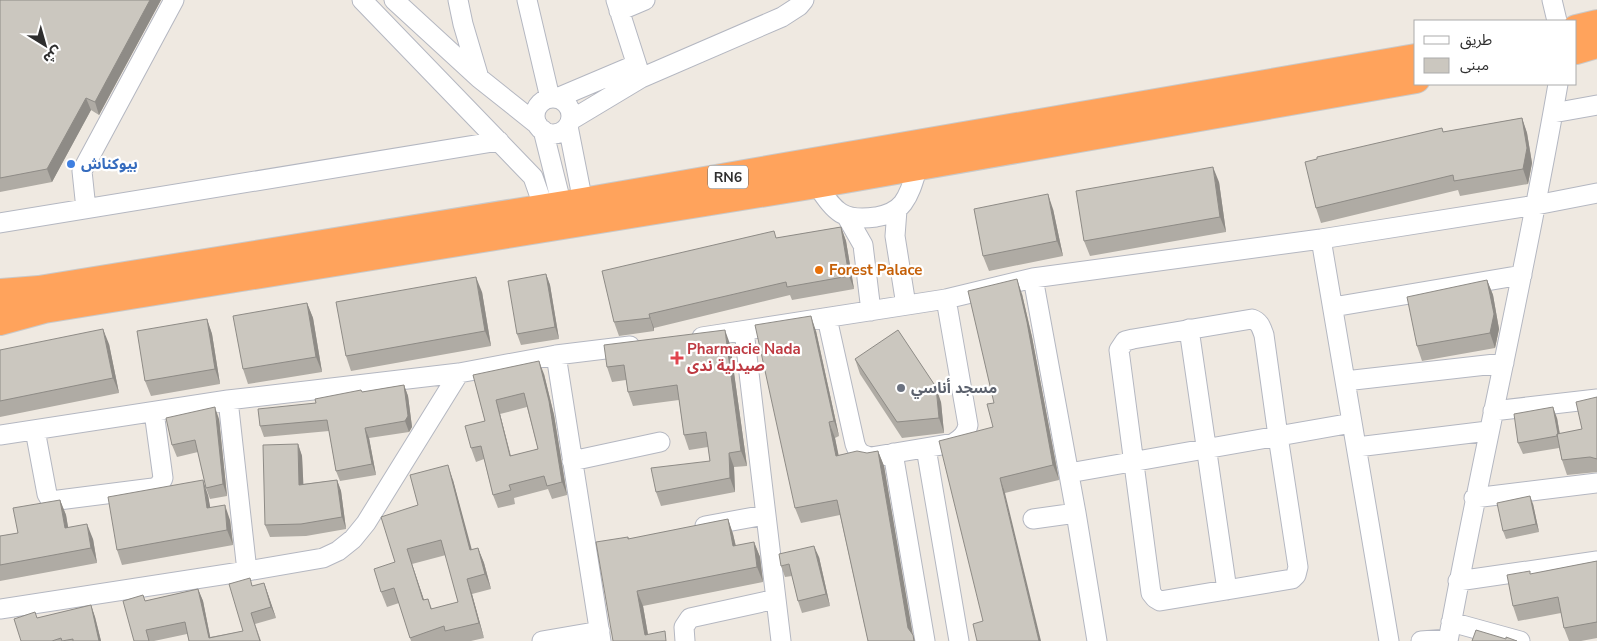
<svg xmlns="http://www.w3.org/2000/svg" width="1597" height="641" font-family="'Nunito Sans','Noto Sans Arabic',sans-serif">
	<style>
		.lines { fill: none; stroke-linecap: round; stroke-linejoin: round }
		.minor-casing { stroke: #b4b7c1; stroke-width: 21 }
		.highway-casing { stroke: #c9c9c9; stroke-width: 30 }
		.minor { stroke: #fff; stroke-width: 19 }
		.highway { stroke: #ffa35c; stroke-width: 28 }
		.wall { fill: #afaba4; fill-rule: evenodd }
		.shaded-wall { fill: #8e8b86 }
		.building { fill: #cbc7bf; stroke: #8e8b86; fill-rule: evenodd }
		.shop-dot { fill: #3f7fe0; stroke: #fff; stroke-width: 2 }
		.food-dot { fill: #e8710a; stroke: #fff; stroke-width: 2 }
		.health-dot { fill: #e0444e; stroke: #fff; stroke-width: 2 }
		.worship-dot { fill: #6b7280; stroke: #fff; stroke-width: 2 }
		.labels { text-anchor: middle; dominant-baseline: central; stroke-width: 4.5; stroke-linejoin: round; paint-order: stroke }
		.shield { fill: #fff; stroke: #6d6d6d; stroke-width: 1 }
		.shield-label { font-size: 14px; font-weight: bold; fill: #2e2e2e }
		.shop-label { font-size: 15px; font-weight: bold; fill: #366cbe; stroke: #fff; text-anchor: start }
		.food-label { font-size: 15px; font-weight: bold; fill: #c56008; stroke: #fff; text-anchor: start }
		.health-label { font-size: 15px; font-weight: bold; fill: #be3a42; stroke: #fff; text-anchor: start }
		.worship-label { font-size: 15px; font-weight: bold; fill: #5b616d; stroke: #fff; text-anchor: start }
	</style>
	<rect width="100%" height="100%" fill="#efe9e1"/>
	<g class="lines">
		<defs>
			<path id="minor" d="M362,0L533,177L544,208
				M394,0L479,78L538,125
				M458,0L463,24L479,78
				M527,0L550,98
				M616,0L640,75
				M1552,0L1557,21
				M619,11L645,0
				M557,98L635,65
				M535 116a18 18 0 1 1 36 0a18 18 0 1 1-36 0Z
				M1553,113L1597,105
				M571,120L641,78L782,17L799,6L804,0
				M568,126L583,202
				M543,130L562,206
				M816,184C835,211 841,222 876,217C887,215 896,212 903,203C911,192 914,179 918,166
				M86,209L82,171L174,0
				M897,210L895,236L906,305
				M847,217L863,245L871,311
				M0,223L499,141
				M1321,239L1389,641
				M1033,278L1076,513L1097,641
				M1333,307L1522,275
				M827,318L855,444C858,453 862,455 871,457L954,443C962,438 966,434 968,425L946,299
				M1252,319C1260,322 1261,327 1264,335L1278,436L1298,567L1296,575L1292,579L1160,601L1155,598L1151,593L1119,350L1125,341L1133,339Z
				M1189,329L1227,590
				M744,331L781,641
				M702,337L946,299L1033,278L1321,239L1536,205L1597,193
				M556,355L601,641
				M1345,381L1504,363
				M228,400L247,571
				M1493,411L1597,399
				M35,430L47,494L51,501L153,488L159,486L163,478L154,412
				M0,435L228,400L459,373L556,355L630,346
				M1357,447L1488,431
				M926,448L959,641
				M893,453L925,641
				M572,461L660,442
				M1069,473L1352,423
				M1474,498L1597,483
				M1033,519L1076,513
				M705,526L765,515
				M1458,581L1597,561
				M0,609L247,571L323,558L338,551L353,539L366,523L459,373
				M1451,622L1520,641
				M542,641L600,631
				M685,641L684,627L690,618L776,599
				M1421,641L1448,639
				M1448,641C1482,455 1526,270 1558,84"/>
			<path id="highway" d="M1576,29L1597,24
				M1576,50L1597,44
				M0,293L39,290L583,202L1416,58
				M0,321L44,309L816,184L1416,79"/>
		</defs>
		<use href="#minor" class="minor-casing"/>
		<use href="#highway" class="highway-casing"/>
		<use href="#minor" class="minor"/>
		<use href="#highway" class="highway"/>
	</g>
	<path class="wall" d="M0,0H161L99,115L91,110L52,182L0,192Z
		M1522,118L1527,133L1532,163L1528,184L1460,196L1458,190L1321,223L1316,208L1442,128L1443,132Z
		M1219,182L1226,232L1090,256L1084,241Z
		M1053,209L1063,256L989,271L983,256Z
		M841,227L846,241L854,289L792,300L790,295L654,328V331L619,336L614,322L777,238Z
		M546,274L550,285L559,339L521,345L517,334Z
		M1487,280L1493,295L1499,329L1495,348L1422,361L1417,346Z
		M482,292L491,346L351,371L346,356Z
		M1022,294L1032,337L1059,480L1005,493L983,621L994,403Z
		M307,303L313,318L322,372L248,384L243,369Z
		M207,319L212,334L220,384L151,396L145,381Z
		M816,331L839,436L835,438L838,455L867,453L878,451L884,466L912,634L915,641H868L840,515L801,523L795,508Z
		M109,344L119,393L0,417V350Z
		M730,344L747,466L734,467L735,492L661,506L656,492L710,461L708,447L689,450L684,435L679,400L633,406L628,392L626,380L612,382L607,367Z
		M855,359L941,402L944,433L902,438L860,374Z
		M544,374L554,415L567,495L552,499L548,489L514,498L515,504L498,508L493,495L484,459L476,462L471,448L485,421L473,375ZM527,407L538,449L511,456L500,414Z
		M404,385L408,396L412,427L409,432L369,438L376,475L340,481L336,471L329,431L264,437L260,426L316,403L362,392Z
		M1597,397V472L1567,475L1562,460L1559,448L1523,454L1518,443L1557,418L1560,434L1582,429Z
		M219,419L227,496L210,499L206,488L198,452L177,457L172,445Z
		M298,444L302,456L303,484L337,480L341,491L346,529L306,536L270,537L265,525Z
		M453,480L471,550L478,548L484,563L491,589L472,594L484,638L471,641H411L399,603L387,607L381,592L395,562L418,505ZM446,555L458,602L432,609L428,599L424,600L412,564Z
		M208,495L210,508L230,520L233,545L122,565L117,550Z
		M60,500L66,515L68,528L93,539L97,563L0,581V536L18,533Z
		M1533,504L1539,532L1506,539L1503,531Z
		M728,519L733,534L736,546L754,542L760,557L763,582L643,606L648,634L613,641L628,537L629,539Z
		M819,557L830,606L802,613L798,601L792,576L785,577L781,566Z
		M1597,561V638L1581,641H1569L1564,628L1561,613L1518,621L1513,606L1531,574Z
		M264,583L276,618L255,624L261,641H189L187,634L154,641H134L145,601L198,589L203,601L210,637L243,631L253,586Z
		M91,605L95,617L101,641H21L38,618Z"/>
	<path class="shaded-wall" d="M150,0H161L99,115L95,102Z
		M86,98L91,110L52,182L47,169Z
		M1522,118L1527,133L1532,163L1528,184L1523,169Z
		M1213,167L1219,182L1226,232L1220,217Z
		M1048,194L1053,209L1063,256L1057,241Z
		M841,227L846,241L854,289L849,276Z
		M546,274L550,285L559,339L555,327Z
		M476,277L482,292L491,346L485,331Z
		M1017,279L1022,294L1032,337L1059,480L1053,465Z
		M1487,280L1493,295L1499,329L1495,348L1490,333Z
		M307,303L313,318L322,372L316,357Z
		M649,314L654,328V331L650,318Z
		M811,316L816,331L839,436L834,421Z
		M207,319L212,334L220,384L215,369Z
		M103,329L109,344L119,393L113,378Z
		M725,330L730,344L747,466L741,451Z
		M539,361L544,374L554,415L567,495L562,482Z
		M404,385L408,396L412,427L409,432L405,421Z
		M936,387L941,402L944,433L939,418Z
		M496,400L500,414L514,470L510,456Z
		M215,407L219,419L227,496L223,484Z
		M1553,407L1557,418L1562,448L1558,436Z
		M829,422L835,438L842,471L836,456Z
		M365,428L369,438L376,475L372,464Z
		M298,444L302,456L304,496L299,485Z
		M878,451L884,466L914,641L908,628Z
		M729,453L734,467L735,492L730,478Z
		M448,465L453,480L476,565L470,550Z
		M1000,478L1005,493L1041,641H1039Z
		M203,480L208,495L213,523L207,508Z
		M337,480L341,491L346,529L342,517Z
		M1530,496L1533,504L1539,532L1536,524Z
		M60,500L66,515L71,544L65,528Z
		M225,505L230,520L233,545L227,530Z
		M728,519L733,534L739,561L733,546Z
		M87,524L93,539L97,563L91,548Z
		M754,542L760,557L763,582L757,567Z
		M814,546L819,557L830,606L826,594Z
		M478,548L484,563L491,589L485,574Z
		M407,549L429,615L423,600Z
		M467,579L472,594L484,638L479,623Z
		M264,583L268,594L276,618L271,607Z
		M198,589L203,601L211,641L209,638Z
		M637,591L643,606L649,641L645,635Z
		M91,605L95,617L101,641H99Z"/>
	<path class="building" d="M0,0H150L95,102L86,98L47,169L0,178Z
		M1522,118L1527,148L1523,169L1454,181L1453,175L1316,208L1305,162L1317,159V157L1442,128L1443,132Z
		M1213,167L1220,217L1084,241L1076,191Z
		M1048,194L1057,241L983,256L974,209Z
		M841,227L849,276L787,287L786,282L649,314L650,318L614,322L602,271L774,231L776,238Z
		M546,274L555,327L517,334L508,281Z
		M476,277L485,331L346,356L336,302Z
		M1017,279L1027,322L1053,465L1000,478L1039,641H977L973,624L983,621L939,441L993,427L987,404L994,403L968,291Z
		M1487,280L1494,314L1490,333L1417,346L1407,297Z
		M307,303L316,357L243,369L233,316Z
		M811,316L834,421L829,422L836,456L857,451L867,453L878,451L908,628L913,635L914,641H868L837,500L795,508L755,325Z
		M207,319L215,369L145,381L137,331Z
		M103,329L113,378L0,401V350Z
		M725,330L741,451L729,453L730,478L656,492L651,468L710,461L706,432L684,435L677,385L628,392L624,365L607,367L604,345Z
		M898,330L936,387L939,418L897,422L855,359Z
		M539,361L549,401L562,482L547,486L544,476L509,485L511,490L493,495L481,446L471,448L465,426L485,421L473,375ZM524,393L538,449L510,456L496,400Z
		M404,385L408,416L405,421L365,428L372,464L336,471L327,420L260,426L258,409L316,403L315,399L361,390L362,392Z
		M1597,397V459L1590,457L1562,460L1557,434L1582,429L1576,402Z
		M215,407L223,484L206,488L195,440L172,445L166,418Z
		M1553,407L1558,434H1557V436L1518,443L1514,414Z
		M298,444L299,485L337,480L342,517L301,524L265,525L263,445Z
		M448,465L470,550L478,548L485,574L467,579L479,623L445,631L444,626L410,638L394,588L381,592L374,569L395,562L381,517L418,505L410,475ZM441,540L458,602L431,609L428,599L423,600L407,549Z
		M203,480L207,508L225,505L227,530L117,550L108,497Z
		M1530,496L1536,524L1503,531L1497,503Z
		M60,500L65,528L87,524L91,548L0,565V536L18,533L13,508Z
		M728,519L733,546L754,542L757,567L637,591L645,635L665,631L666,641H613L596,542L628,537V539Z
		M814,546L826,594L798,601L789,564L781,566L779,554Z
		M1597,561V622L1564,628L1558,597L1513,606L1507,575L1530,571V574Z
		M250,578L252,586L264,583L271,607L251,613L260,641H189L185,622L146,630L149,641H134L123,601L143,595L145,601L198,589L209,638L243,631L229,584Z
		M91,605L99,641H73V639L62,641L61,638L52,641H21L14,619L35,612L37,618Z
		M1476,630L1506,639V637L1517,641H1472Z"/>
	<circle class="shop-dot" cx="71" cy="164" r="5"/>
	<circle class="food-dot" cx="819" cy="270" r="5"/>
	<path class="health-dot" d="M674.5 350.5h5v5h5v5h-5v5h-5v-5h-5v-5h5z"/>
	<circle class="worship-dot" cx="901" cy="388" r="5"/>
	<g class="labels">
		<rect class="shield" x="708" y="165.5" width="40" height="23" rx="4"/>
		<g class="shield-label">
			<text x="728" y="177">RN6</text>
		</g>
		<g class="shop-label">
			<text x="81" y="164">بيوكناش</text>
		</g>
		<g class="food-label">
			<text x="829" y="270">Forest Palace</text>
		</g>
		<g class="health-label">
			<text x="687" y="349">Pharmacie Nada<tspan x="687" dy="17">صيدلية ندى</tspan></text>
		</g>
		<g class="worship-label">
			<text x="911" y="388">مسجد أناسي</text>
		</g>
	</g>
	<rect x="1414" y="20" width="162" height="65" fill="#ffffff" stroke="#ababab"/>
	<rect x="1424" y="36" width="25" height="8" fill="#ffffff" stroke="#ababab"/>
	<text x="1460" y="45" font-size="15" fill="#2e2e2e">طريق</text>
	<rect x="1424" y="58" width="25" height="15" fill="#cbc7bf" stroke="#ababab"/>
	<text x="1460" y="70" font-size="15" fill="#2e2e2e">مبنى</text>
	<g transform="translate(45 45) rotate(143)" stroke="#ffffff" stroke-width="4" paint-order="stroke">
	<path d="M0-4L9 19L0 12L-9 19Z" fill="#2e2e2e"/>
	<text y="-8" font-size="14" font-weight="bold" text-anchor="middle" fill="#2e2e2e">ش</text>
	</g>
</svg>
